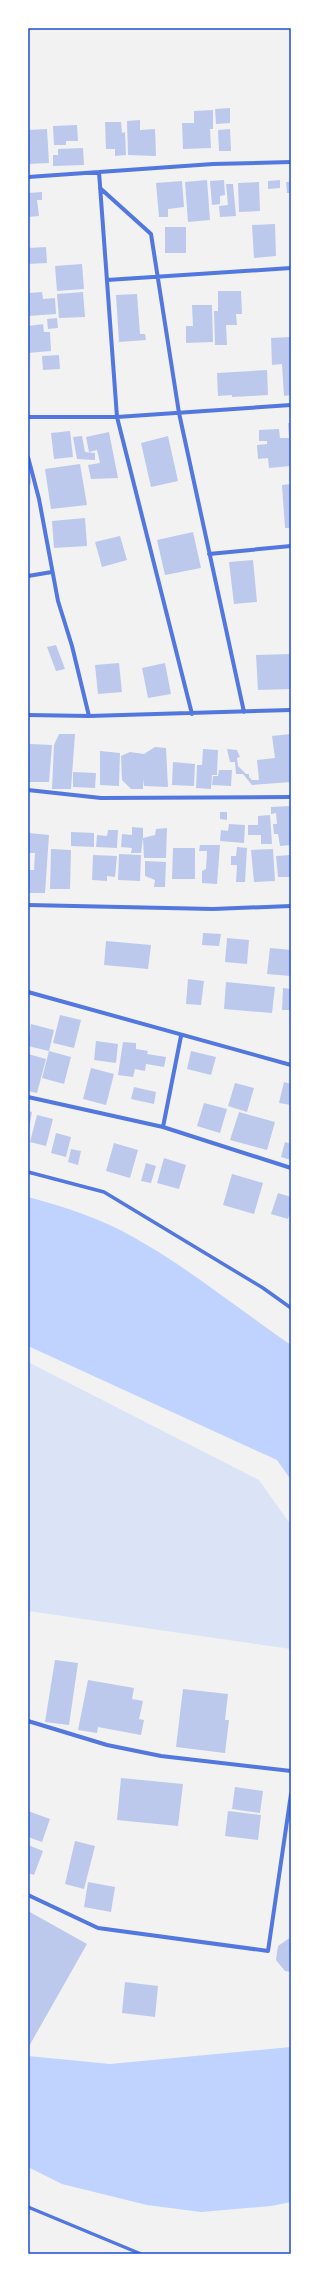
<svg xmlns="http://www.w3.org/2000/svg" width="319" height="2282" font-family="Quicksand,sans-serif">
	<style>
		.green { fill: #dbe4f7 }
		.water { fill: #bfd3fe }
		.building { fill: #bdc9ec }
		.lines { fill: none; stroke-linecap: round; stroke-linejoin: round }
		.pedestrian { stroke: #5277de; stroke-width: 3.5 }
		.minor { stroke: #5277de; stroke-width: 4 }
		.neatline { fill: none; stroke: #1d4ed8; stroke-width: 1.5 }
	</style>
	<rect width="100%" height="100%" fill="#f2f2f2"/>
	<path class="green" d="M28,1362L259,1480L291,1525V1649L28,1611Z"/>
	<path class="water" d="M28,1197C64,1207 101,1218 133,1237C189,1268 238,1309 291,1345V1480L277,1460L28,1346Z
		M291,2047V2202L271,2206L201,2212L147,2205L62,2184L28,2167V2056L110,2064Z"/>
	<path class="building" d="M230,108V123L216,124L215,109Z
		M213,110V129H210L211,148L183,149L182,123H194V111Z
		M140,120V130L155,129L156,156L128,155L127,121Z
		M105,122H121L122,133L125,132L126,155L115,156V149H106Z
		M77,125L78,141H66V145H54L53,126Z
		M47,129L49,163L28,164V130Z
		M230,129L231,151H219L218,130Z
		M83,148L84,165L53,166V155H58V149Z
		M207,180L210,220L188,222L185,182Z
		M224,180L225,195L220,196V204L212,205L210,181Z
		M280,180V188L268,189V181Z
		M182,181L184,207L168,209V217H159L156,183Z
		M259,182L260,211L239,212L238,183Z
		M286,182H291V193H287Z
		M226,184H233L236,216L220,217L219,206L228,205Z
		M42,192V200H37L39,216L28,217V193Z
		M275,224L276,256L254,258L252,225Z
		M165,227H186V253H165Z
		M46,247L47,263L28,264V248Z
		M82,264L84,289L57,291L55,266Z
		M218,291H241L242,314H236L237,325H226L227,345H215L214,311H218Z
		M42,292L43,299L55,298L56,314L28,316V293Z
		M83,292L85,317L59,318L57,294Z
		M137,294L140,334H145L146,340L119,342L116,295Z
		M192,305H212L213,342L186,343V326H193Z
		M57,318L58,328L48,329L47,319Z
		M43,324L44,332H50L51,351L28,353V326Z
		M291,337V395L284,396L282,364L272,365L271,338Z
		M59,355L60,369L43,370L42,356Z
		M267,370L268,395L232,397V395L218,396L217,373Z
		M288,423H291V466L269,468L268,458L258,459L257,445L267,444V441H259V430L279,429L280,438H289Z
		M70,431L73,457L54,459L51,433Z
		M109,432L118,478L91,479L88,465L100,463L97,450L89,452L86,437Z
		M82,436L85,452L95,453V460L77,459L73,437Z
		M168,436L178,481L151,487L141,443Z
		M80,464L87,505L51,509L45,469Z
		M30,473L31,484L28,485V474Z
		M291,484V528H285L282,485Z
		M85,518L87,546L54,548L52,521Z
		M193,532L201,568L165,575L157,540Z
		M120,536L127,560L102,567L95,542Z
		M253,560L257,602L234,604L229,562Z
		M56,645L65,669L56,671L47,647Z
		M291,654V689L258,690L256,655Z
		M119,663L122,692L98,694L95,665Z
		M165,663L171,694L148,698L142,668Z
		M59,734H75L71,789H52L54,745Z
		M291,734V782L252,785L243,774H236L235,762H230L227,749L237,750L240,757L237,758L238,766L246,774H249V777L252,780H259L257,760L275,758L272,736Z
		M30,744L52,745L49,782H28Z
		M155,747L166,748L168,787L144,786L143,779V789H131L122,780L121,756L130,752L144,754Z
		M203,749L218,750L217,775H212L211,789L196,788L197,765H202Z
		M100,751L120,753L119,786L100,785Z
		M173,762L195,764L194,786L172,785Z
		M219,770H232L231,786L212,785L213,776H218Z
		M73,772L96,773L95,788L73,787Z
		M291,806V845L280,846L278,834H274L273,824H277L276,813L271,814V807Z
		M220,812H227V820L220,819Z
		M270,815L272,844H261V835H248V825H258V816Z
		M229,824L245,825L244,843L220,841L221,830L228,831Z
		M132,827L143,828V838L155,835L156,829L167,828L166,858H144L143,838L141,853H131L132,848L121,847L122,834L132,835Z
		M108,830H118L117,848L96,847L97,835L107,836Z
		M71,832L94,833V847L71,846Z
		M28,833L49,835L45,893H28V870H34L35,853H28Z
		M200,845H220L217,884L202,883V871L206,869L207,851H199Z
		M237,847L247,848L245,882H236L237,865H231V856H236Z
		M173,848H195V879H172Z
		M51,849L71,850L70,889H50Z
		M273,849L275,881L254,882L251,850Z
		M119,854L141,855L140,881L118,880Z
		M93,855L117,856L115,877L107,876V881L92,880Z
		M291,855V877H278L276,856Z
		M145,861L166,862L165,887H154L155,880L145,876Z
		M203,933L221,934L219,946L202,945Z
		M227,938L249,940L247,964L225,962Z
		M106,941L151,945L148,969L104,965Z
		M270,948L291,950V976L267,974Z
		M188,979L204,981L201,1005L186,1004Z
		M226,982L275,987L272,1013L224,1009Z
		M283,988L291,989V1010H282Z
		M60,1015L81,1020L74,1048L53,1043Z
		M31,1024L54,1030L49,1051L28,1046Z
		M96,1041L118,1044L116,1063L94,1060Z
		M123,1042L136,1043V1049L148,1051L147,1054L166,1057L164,1067L146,1064L145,1071L135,1069L133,1077L118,1075Z
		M49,1051L71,1057L64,1084L42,1078Z
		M191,1051L216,1057L211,1075L187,1069Z
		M28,1054L46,1059L37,1093L28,1091Z
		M91,1068L114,1074L106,1105L83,1099Z
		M284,1082L291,1084V1105L279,1103Z
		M235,1083L254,1088L247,1112L228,1106Z
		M134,1087L156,1092L154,1104L131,1099Z
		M204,1103L227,1109L220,1133L197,1126Z
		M28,1111L32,1112L29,1128H28Z
		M239,1112L275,1122L267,1150L230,1140Z
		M37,1115L53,1119L46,1146L30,1142Z
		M56,1133L71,1137L66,1157L51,1153Z
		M285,1142L291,1144V1160L281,1157Z
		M114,1143L138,1150L130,1178L106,1171Z
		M71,1149L81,1151L78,1165L68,1162Z
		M164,1158L186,1165L179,1189L157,1183Z
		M146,1163L156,1166L151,1183L141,1181Z
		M232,1174L263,1183L254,1214L223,1205Z
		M278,1193L291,1197V1210L288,1219L271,1214Z
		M55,1660L78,1663L69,1725L45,1722Z
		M88,1680L134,1688L132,1699L143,1701L139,1719L144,1720L141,1735L98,1727L97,1733L78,1730Z
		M183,1689L228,1694L225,1720H229L225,1753L176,1747Z
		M121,1778L183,1784L178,1826L117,1820Z
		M235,1787L263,1791L260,1813L232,1809Z
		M28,1811L50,1819L42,1842L28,1837Z
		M228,1811L261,1815L258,1840L225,1836Z
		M75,1841L95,1846L84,1889L65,1884Z
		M28,1845L43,1851L34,1875L28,1873Z
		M88,1882L115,1887L111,1912L84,1907Z
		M28,1911L87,1944L28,2048Z
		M291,1937V1972L285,1971L276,1960L278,1946Z
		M125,1982L158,1986L155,2017L122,2013Z"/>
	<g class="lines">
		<path class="pedestrian" d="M28,1172L104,1192L263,1288L291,1308
			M28,2207L141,2254"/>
		<path class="minor" d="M99,172L117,417L192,714
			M28,177L213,164L291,162
			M100,188L151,234L179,413L244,712
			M107,280L291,268
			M28,417H117L291,405
			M28,457L39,499L58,601L72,646L89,716
			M209,554L291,546
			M28,576L52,572
			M28,715L89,716L291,710
			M28,790L101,798L291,797
			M28,905L213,909L291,906
			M28,992L291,1065
			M28,1097L163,1127L291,1168
			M163,1127L181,1036
			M28,1721L107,1745L161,1756L291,1771
			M28,1895L98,1928L268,1951L291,1794"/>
	</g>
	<rect width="319" height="2282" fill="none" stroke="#ffffff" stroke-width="58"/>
	<rect x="29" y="29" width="261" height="2224" class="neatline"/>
</svg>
